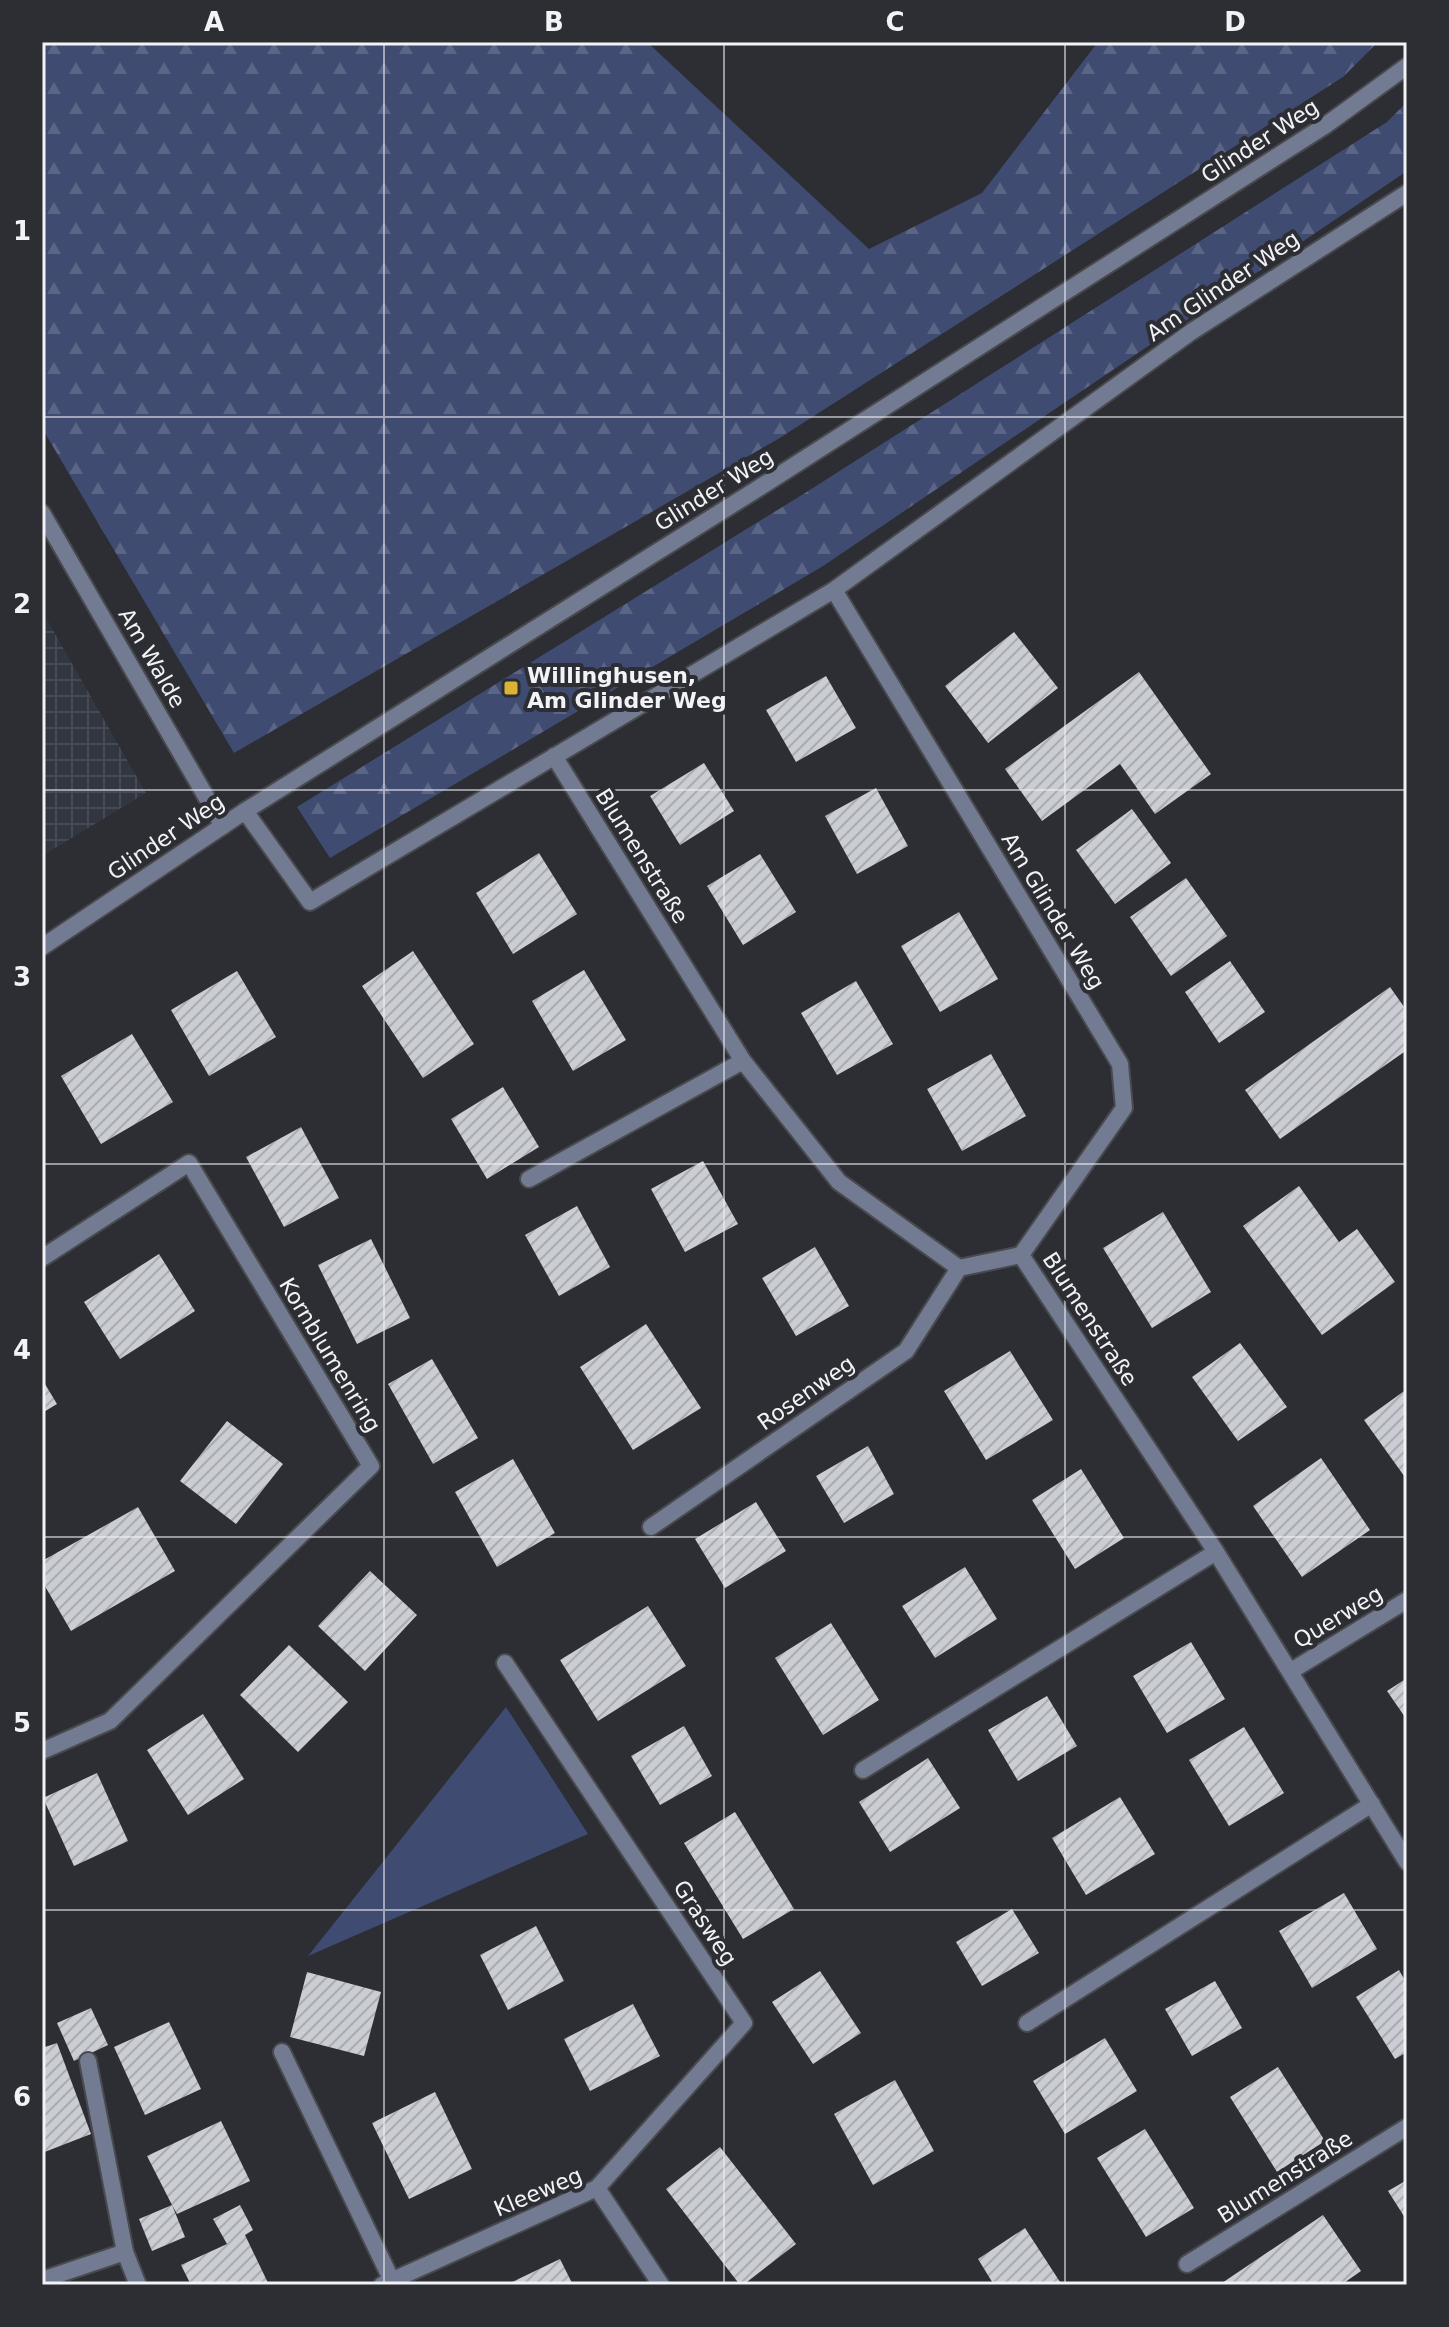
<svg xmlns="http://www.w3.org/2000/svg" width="1449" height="2327" font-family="'DejaVu Sans',sans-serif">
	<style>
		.industrial { fill: url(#industrial-grid) }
		.forest { fill: url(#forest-firs) }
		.green { fill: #3f4b70 }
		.building { fill: url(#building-hatch) }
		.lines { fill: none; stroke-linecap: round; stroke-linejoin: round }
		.service-casing { stroke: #484a4e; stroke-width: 20 }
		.minor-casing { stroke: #484a4e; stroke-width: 20 }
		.tertiary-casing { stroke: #484a4e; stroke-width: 20 }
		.service { stroke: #737b92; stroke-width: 16 }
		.minor { stroke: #737b92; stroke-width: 16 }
		.tertiary { stroke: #737b92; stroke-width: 16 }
		.grid { fill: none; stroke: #f2f3f6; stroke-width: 2; stroke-opacity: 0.55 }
		.poi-dot { fill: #dbb233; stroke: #2c2e33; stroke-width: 3 }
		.labels { text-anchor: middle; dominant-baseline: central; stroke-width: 8; stroke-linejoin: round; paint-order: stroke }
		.street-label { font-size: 22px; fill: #f2f3f6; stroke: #2c2e33 }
		.poi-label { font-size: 22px; font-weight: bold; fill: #f2f3f6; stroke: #2c2e33; text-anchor: start }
		.neatline { fill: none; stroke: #f2f3f6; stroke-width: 3 }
		.grid-label { font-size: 26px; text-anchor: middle; font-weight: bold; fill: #f2f3f6 }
	</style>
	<defs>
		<pattern id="industrial-grid" width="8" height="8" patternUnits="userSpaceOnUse" patternTransform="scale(2)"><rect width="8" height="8" fill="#323641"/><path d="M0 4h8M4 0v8" fill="none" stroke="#464a54"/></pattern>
		<pattern id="forest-firs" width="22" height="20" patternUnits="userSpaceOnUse" patternTransform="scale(2)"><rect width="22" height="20" fill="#3f4b70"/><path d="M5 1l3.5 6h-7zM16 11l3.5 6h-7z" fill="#5b6585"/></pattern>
		<pattern id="building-hatch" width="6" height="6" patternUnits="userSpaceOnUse" patternTransform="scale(2)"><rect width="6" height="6" fill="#cacdd4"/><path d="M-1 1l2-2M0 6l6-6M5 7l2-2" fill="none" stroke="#aaacb2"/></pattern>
	</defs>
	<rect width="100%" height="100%" fill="#2c2e33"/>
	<path class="industrial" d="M42,611L146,793L42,856Z"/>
	<path class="forest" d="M42,42H647L869,249L982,193L1098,42H1378L1343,77L778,439L234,753L42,428Z
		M1407,102V171L823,566L330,858L297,807L805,493L1387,122Z"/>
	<path class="green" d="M506,1707L588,1834L308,1956Z"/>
	<path class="building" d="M1014,632L1058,688L988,743L945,686Z
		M1139,672L1211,774L1155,814L1120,764L1042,821L1005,769Z
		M826,676L856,728L796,762L766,710Z
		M704,763L734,811L680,845L650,796Z
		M876,788L908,846L857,874L825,816Z
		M1132,809L1171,863L1115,904L1076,850Z
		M539,853L577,914L513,954L476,893Z
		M760,854L796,912L743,945L707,886Z
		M1186,878L1227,936L1171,976L1130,917Z
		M959,912L998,979L940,1012L901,946Z
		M413,951L474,1044L423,1078L362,986Z
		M1230,961L1265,1012L1219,1043L1185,992Z
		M584,970L626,1040L573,1071L532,1001Z
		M237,971L276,1037L209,1076L171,1010Z
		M856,981L893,1044L837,1075L801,1013Z
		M1390,987L1407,1011V1050L1280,1139L1245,1090Z
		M132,1034L173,1102L101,1144L61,1076Z
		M991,1054L1026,1116L962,1151L927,1089Z
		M503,1087L539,1147L487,1179L451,1119Z
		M301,1127L339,1198L284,1227L246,1157Z
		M703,1161L738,1224L685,1252L651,1189Z
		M1299,1186L1339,1242L1357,1229L1395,1282L1322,1335L1243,1226Z
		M577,1206L610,1267L559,1296L525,1235Z
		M1163,1212L1211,1292L1152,1328L1103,1248Z
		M371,1239L410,1318L357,1344L318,1265Z
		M815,1247L849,1306L796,1336L762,1278Z
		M159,1254L195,1311L120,1359L84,1302Z
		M646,1324L701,1408L633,1450L580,1367Z
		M1240,1343L1287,1407L1238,1441L1192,1377Z
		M1010,1351L1053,1420L986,1460L944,1391Z
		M432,1359L478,1438L433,1464L388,1384Z
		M42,1379L57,1404L42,1413Z
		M1407,1389V1480L1364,1420Z
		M227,1421L283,1464L236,1524L180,1481Z
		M868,1446L894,1494L844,1523L816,1476Z
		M1321,1458L1370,1530L1302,1577L1253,1506Z
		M513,1459L555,1533L497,1567L455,1492Z
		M1081,1469L1124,1538L1075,1569L1032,1500Z
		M756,1502L786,1551L725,1588L695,1539Z
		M138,1507L175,1571L71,1631L42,1581V1561Z
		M965,1567L997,1619L935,1658L902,1606Z
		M370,1571L417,1615L365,1671L318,1626Z
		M648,1606L686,1666L598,1721L560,1660Z
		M831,1623L879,1700L823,1735L775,1658Z
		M1191,1642L1225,1699L1167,1733L1133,1676Z
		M289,1645L348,1702L298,1752L240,1695Z
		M1407,1678V1720L1387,1691Z
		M1047,1696L1077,1746L1018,1781L988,1730Z
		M203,1714L244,1779L188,1815L147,1750Z
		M684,1726L712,1776L660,1805L631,1756Z
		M1244,1727L1284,1793L1229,1826L1189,1760Z
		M928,1758L960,1808L890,1852L859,1802Z
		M97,1773L128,1841L74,1866L43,1798Z
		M1120,1797L1155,1854L1086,1895L1052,1838Z
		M735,1812L794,1909L743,1939L684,1843Z
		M1344,1893L1377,1949L1312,1988L1279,1931Z
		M1012,1909L1039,1953L982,1986L956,1942Z
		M536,1926L564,1981L508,2010L480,1955Z
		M1399,1970L1407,1984V2052L1395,2059L1356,1997Z
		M820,1971L861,2033L813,2064L772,2002Z
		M307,1972L381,1992L364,2056L290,2037Z
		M1215,1981L1242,2028L1192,2056L1165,2009Z
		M633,2004L660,2056L590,2091L564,2039Z
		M91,2008L108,2045L74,2061L57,2023Z
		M169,2022L201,2089L145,2115L114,2047Z
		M1105,2038L1137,2091L1065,2134L1033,2081Z
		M57,2043L91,2134L42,2153V2048Z
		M1278,2067L1325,2141L1277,2172L1230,2097Z
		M895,2080L934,2151L873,2185L834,2114Z
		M435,2092L472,2169L409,2199L372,2123Z
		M221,2121L250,2181L177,2214L172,2205L185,2237L152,2251L139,2219L172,2205L147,2156Z
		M1145,2129L1194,2208L1146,2237L1097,2158Z
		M720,2147L796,2244L743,2285H740L666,2189Z
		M1407,2180V2221L1388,2191Z
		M240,2205L253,2230L245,2235L269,2285H191L181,2265L227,2244L213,2219Z
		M1323,2215L1361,2271L1341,2285H1223L1222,2283Z
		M1025,2228L1062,2285H994L978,2259Z
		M560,2259L573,2285H506Z"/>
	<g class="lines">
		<defs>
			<path id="service" d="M88,2061L125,2252"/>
			<path id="minor" d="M42,513L223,826
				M834,590L1120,1064L1124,1108L1021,1255
				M554,756L743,1061L839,1182L959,1268L1021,1255L1216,1552L1407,1862
				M245,811L310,902L834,590L1191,332L1407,193
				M529,1179L743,1061
				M42,1258L189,1163L371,1466L110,1721L42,1751
				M651,1527L906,1351L959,1268
				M505,1663L744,2023L597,2188
				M1291,1671L1407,1600
				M863,1770L1216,1552
				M1027,2023L1372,1804
				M282,2052L392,2281
				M1187,2264L1407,2127
				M42,2280L125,2252L138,2285
				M382,2285L597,2188L661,2285"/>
			<path id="tertiary" d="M42,947L245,811L754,491L1326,125L1407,66"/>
		</defs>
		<use href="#service" class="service-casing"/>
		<use href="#minor" class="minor-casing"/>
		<use href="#tertiary" class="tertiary-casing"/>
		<use href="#service" class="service"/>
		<use href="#minor" class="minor"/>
		<use href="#tertiary" class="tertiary"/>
	</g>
	<path class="grid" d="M384,42V2285M724,42V2285M1065,42V2285M42,417H1407M42,790H1407M42,1164H1407M42,1537H1407M42,1910H1407"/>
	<rect class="poi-dot" x="503" y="680" width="16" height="16" rx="4"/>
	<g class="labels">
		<g class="street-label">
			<text transform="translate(1260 141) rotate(-33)">Glinder Weg</text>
			<text transform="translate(1223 286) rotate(-34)">Am Glinder Weg</text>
			<text transform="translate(714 490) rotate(-32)">Glinder Weg</text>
			<text transform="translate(152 658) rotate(60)">Am Walde</text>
			<text transform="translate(166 837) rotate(-34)">Glinder Weg</text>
			<text transform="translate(642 856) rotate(58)">Blumenstraße</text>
			<text transform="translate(1053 911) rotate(59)">Am Glinder Weg</text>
			<text transform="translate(1090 1319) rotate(57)">Blumenstraße</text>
			<text transform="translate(330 1355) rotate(59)">Kornblumenring</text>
			<text transform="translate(806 1393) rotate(-35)">Rosenweg</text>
			<text transform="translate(1338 1617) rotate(-31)">Querweg</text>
			<text transform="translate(705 1923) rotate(57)">Grasweg</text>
			<text transform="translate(1285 2177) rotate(-32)">Blumenstraße</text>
			<text transform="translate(538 2192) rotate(-23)">Kleeweg</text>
		</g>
		<g class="poi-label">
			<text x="527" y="675">Willinghusen,<tspan x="527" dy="25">Am Glinder Weg</tspan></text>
		</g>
	</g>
	<rect width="1449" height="2327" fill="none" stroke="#2c2e33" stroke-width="88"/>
	<rect x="44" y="44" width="1361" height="2239" class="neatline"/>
	<g class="grid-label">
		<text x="214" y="31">A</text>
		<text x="554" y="31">B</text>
		<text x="895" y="31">C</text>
		<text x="1235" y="31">D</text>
		<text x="22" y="240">1</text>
		<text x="22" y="613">2</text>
		<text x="22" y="986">3</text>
		<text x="22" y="1359">4</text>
		<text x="22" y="1732">5</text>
		<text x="22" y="2106">6</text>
	</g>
</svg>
